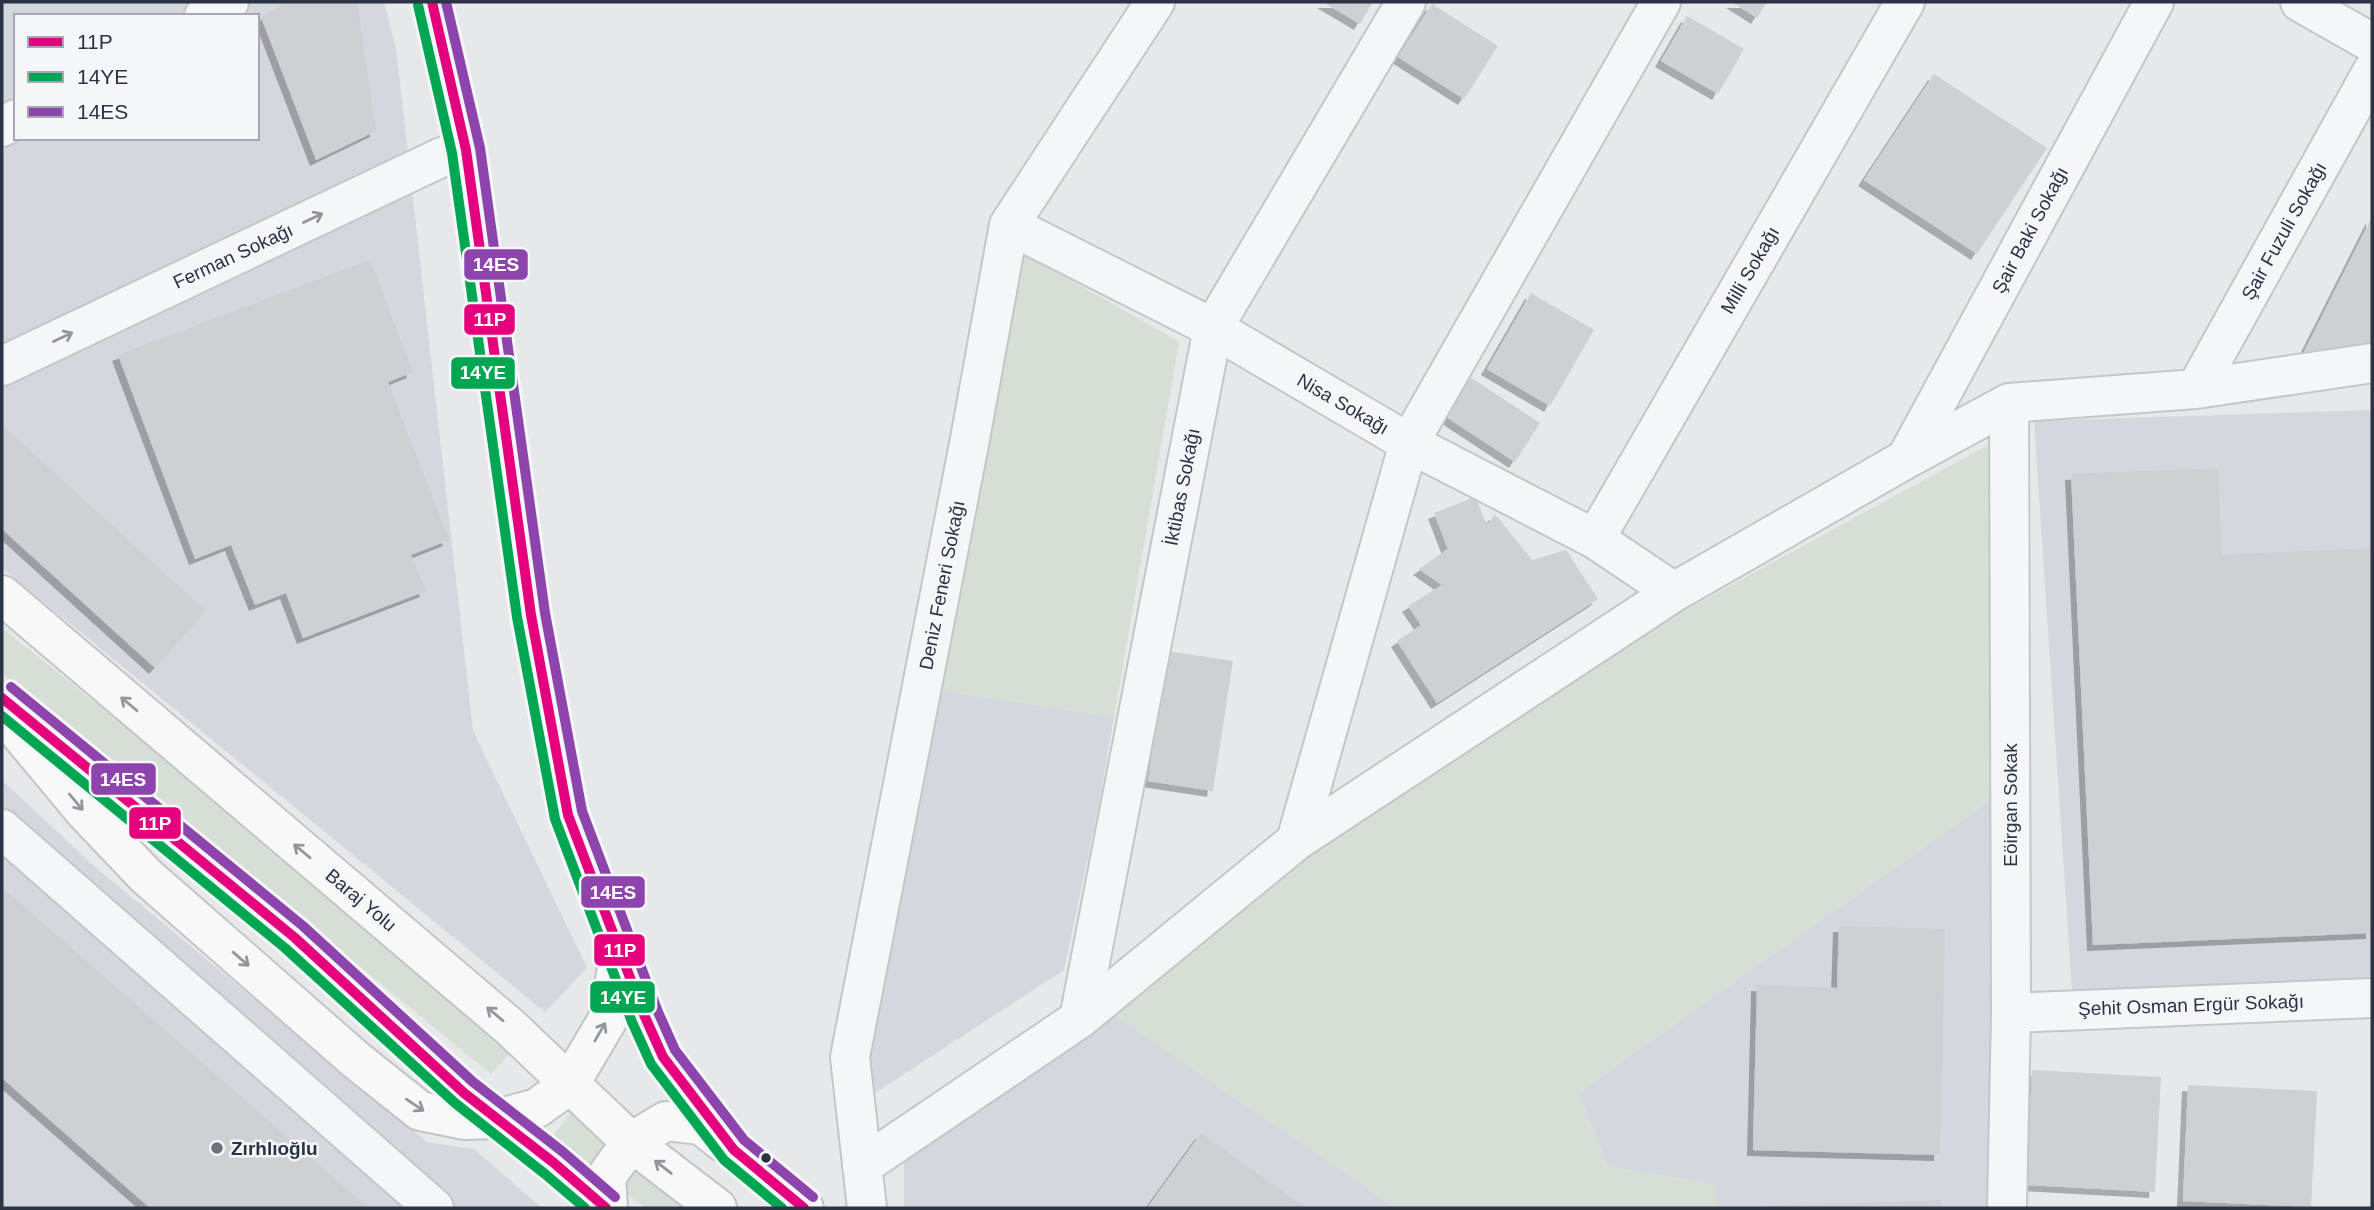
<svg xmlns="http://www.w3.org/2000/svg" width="2374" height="1210" font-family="Helvetica,sans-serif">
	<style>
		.built { fill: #d4d7dd; fill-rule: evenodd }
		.green { fill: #d6ded6 }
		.building { fill: #ced0d3; filter: url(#shadow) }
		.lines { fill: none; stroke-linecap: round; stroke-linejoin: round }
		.minor-casing { stroke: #c4c6c8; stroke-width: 42 }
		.major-casing { stroke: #c2c5c8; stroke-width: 42 }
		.minor { stroke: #f5f6f7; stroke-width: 38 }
		.major { stroke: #f8f8f8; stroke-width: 38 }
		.bus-1-casing { stroke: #f4f6f9; stroke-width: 16 }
		.bus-2-casing { stroke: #f4f6f9; stroke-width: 16 }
		.bus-3-casing { stroke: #f4f6f9; stroke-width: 16 }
		.bus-1 { stroke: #e5007d; stroke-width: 10 }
		.bus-2 { stroke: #00a651; stroke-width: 10 }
		.bus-3 { stroke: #8e44ad; stroke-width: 10 }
		.oneway { stroke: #90959e }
		.oneway2 { stroke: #92969e }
		.poi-dot { fill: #6c737f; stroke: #f4f6f9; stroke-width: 2.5 }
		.bus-dot { fill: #2b3445; stroke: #f4f6f9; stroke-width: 2.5 }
		.labels { text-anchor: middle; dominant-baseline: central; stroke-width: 5; stroke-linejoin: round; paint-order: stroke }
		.street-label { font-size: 19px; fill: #2b3445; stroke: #f4f6f9 }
		.poi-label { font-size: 19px; font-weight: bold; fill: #2b3445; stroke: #f4f6f9; text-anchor: start }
		.line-badge { stroke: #f4f6f9; stroke-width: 2.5 }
		.badge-label { font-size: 19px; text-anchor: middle; font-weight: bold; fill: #fff }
	</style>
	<defs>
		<filter id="shadow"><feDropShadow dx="-6" dy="6" stdDeviation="0" flood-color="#0004"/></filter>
	</defs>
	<rect width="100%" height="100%" fill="#e6e8ea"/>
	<path class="built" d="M2,2H384L396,48L473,731L587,968L545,1012L2,568ZM16,16H257V138H16Z
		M2372,410V979L2072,992L2034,421Z
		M933,689L1114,717L1098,809L1064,970L875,1093L863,1057Z
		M2,780L94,866L427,1142L474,1149L542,1208H2Z
		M1992,799L2019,1208H1716V1184L1608,1167L1578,1093Z
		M1114,1015L1396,1208H904V1152Z"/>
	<path class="green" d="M1013,247L1179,342L1114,717L933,689Z
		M1994,442L1992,799L1578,1093L1608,1167L1716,1184V1208H1396L1114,1015L1303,860L1680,613Z
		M2,628L236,815L515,1047L491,1074L2,673Z
		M574,1108L689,1208H645L554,1135Z"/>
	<path class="building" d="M287,2H357L376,131L316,160L261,17Z
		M1323,2H1373L1360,24Z
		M1732,2H1767L1757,18Z
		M1432,4L1498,46L1464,99L1398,57Z
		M1687,16L1744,49L1718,94L1661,61Z
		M1934,74L2047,148L1977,254L1864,180Z
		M2372,217V356L2304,352Z
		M370,260L413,372L388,382L449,540L411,555L426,591L303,638L286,593L255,605L231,545L195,559L118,355Z
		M1531,293L1594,330L1550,406L1487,369Z
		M1470,377L1540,423L1515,462L1445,416Z
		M2,425L206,611L155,668L2,529Z
		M2218,468L2222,555L2372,548V933L2093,945L2071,474Z
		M1475,497L1487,525L1495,514L1532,560L1566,550L1598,599L1437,703L1397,641L1421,625L1408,606L1442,585L1419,569L1448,549L1434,513Z
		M1167,651L1233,661L1213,791L1148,781Z
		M2,887L368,1208H150L2,1078Z
		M1839,926L1945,929L1940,1155L1753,1150L1757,985L1837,988Z
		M2032,1070L2161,1077L2155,1192L2027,1185Z
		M2188,1085L2317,1091L2311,1207L2183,1201Z
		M1201,1133L1306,1208H1147Z
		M1941,1200V1208H1760V1206Z"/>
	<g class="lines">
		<defs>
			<path id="minor" d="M2300,2L2372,43
				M204,16L229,2
				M2,127L16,119
				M1009,225L1213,328L1409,443L1595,539L1674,592
				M2,366L442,157L466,150
				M2196,389L2372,72
				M1906,459L2154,2
				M1595,539L1905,2
				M2,829L434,1208
				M1296,841L1409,443L1661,2
				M2011,1013L2372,998
				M1079,1019L1213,328L1406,2
				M862,1166L1079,1019L1296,841L1674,592L1906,459L2009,403L2196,389L2372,363
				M867,1208L850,1057L970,439L1009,225L1155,2
				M2007,1208L2011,1013L2009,403"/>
			<path id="major" d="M432,2L466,150L531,615L568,815L645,1017L663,1057L734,1150L804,1208
				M2,595L510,1027L631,1142L717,1208
				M2,712L86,813L146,876L356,1060L420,1111L464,1120L497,1119L537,1108L569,1085L608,1019L620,951
				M33,724L294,937L464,1093L554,1163L606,1208
				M608,1208L606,1177L631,1142L666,1121L701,1125L724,1143"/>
		</defs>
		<use href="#minor" class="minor-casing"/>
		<use href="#major" class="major-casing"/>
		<use href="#minor" class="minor"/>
		<use href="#major" class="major"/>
		<defs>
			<path id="bus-1" d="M432,2L466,150L531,615L568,815L645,1017L663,1057L734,1150L804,1208
				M2,698L294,937L464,1093L554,1163L606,1208"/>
			<path id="bus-2" d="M418,5L452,153L517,617L555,819L632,1022L651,1064L724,1160L782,1208
				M2,716L285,948L455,1103L545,1174L585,1208"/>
			<path id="bus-3" d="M446,2L480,148L545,613L582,811L658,1012L675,1050L744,1140L813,1197
				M11,687L303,926L473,1082L563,1152L615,1197"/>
		</defs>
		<use href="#bus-1" class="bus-1-casing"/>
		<use href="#bus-2" class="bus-2-casing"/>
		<use href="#bus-3" class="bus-3-casing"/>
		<use href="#bus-1" class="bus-1"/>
		<use href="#bus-2" class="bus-2"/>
		<use href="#bus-3" class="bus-3"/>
	</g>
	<defs><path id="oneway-shaft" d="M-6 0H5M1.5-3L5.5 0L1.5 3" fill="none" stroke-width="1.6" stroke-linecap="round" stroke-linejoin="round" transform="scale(1.75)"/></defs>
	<g class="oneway">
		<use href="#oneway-shaft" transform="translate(313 218) rotate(-25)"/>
		<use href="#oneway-shaft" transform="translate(63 337) rotate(-25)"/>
	</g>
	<g class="oneway2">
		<use href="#oneway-shaft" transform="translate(129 704) rotate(-140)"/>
		<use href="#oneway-shaft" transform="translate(76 802) rotate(50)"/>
		<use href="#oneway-shaft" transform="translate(302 851) rotate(-140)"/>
		<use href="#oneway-shaft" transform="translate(241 959) rotate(41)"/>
		<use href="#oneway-shaft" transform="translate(495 1014) rotate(-140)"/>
		<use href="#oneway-shaft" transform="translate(600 1032) rotate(-60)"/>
		<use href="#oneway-shaft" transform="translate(415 1105) rotate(34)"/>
		<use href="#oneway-shaft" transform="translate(663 1167) rotate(-142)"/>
	</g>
	<circle class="poi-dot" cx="217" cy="1148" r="7"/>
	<circle class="bus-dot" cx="766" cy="1158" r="6"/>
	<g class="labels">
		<g class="street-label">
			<text transform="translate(2030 230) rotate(-62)">Şair Baki Sokağı</text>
			<text transform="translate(2284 231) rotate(-61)">Şair Fuzuli Sokağı</text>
			<text transform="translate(233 256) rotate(-25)">Ferman Sokağı</text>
			<text transform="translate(1750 270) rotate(-60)">Milli Sokağı</text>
			<text transform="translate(1343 404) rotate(30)">Nisa Sokağı</text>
			<text transform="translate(1182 487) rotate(-79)">İktibas Sokağı</text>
			<text transform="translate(942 585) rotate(-79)">Deniz Feneri Sokağı</text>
			<text transform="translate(2010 805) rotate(-90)">Eöirgan Sokak</text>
			<text transform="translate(361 900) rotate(40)">Baraj Yolu</text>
			<text transform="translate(2191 1005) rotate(-2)">Şehit Osman Ergür Sokağı</text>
		</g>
		<g class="poi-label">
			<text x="231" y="1148">Zırhlıoğlu</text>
		</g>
	</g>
	<g class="line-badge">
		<rect x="463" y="248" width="66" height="33" rx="7" fill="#8e44ad"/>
		<rect x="463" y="303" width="53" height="33" rx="7" fill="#e5007d"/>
		<rect x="450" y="356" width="66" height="34" rx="7" fill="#00a651"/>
		<rect x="90" y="762" width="67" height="34" rx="7" fill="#8e44ad"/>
		<rect x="128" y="806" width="54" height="34" rx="7" fill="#e5007d"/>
		<rect x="580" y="875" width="66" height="34" rx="7" fill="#8e44ad"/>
		<rect x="593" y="933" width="53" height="34" rx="7" fill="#e5007d"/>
		<rect x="589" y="980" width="67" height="34" rx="7" fill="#00a651"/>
	</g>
	<g class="badge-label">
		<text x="496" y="271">14ES</text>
		<text x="490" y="326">11P</text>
		<text x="483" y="379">14YE</text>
		<text x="123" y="786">14ES</text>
		<text x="155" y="830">11P</text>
		<text x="613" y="899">14ES</text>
		<text x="620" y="957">11P</text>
		<text x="623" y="1004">14YE</text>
	</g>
	<rect width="2374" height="1210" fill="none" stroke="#2b3445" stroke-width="7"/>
	<rect x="14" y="14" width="245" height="126" fill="#f4f6f9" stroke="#a4a8b1" stroke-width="2"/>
	<rect x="28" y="37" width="35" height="10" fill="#e5007d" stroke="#a4a8b1" stroke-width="2"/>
	<text x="77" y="49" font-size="21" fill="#2b3445">11P</text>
	<rect x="28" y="72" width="35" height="10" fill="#00a651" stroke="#a4a8b1" stroke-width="2"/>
	<text x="77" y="84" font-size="21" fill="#2b3445">14YE</text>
	<rect x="28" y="107" width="35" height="10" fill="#8e44ad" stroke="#a4a8b1" stroke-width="2"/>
	<text x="77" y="119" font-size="21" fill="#2b3445">14ES</text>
</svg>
